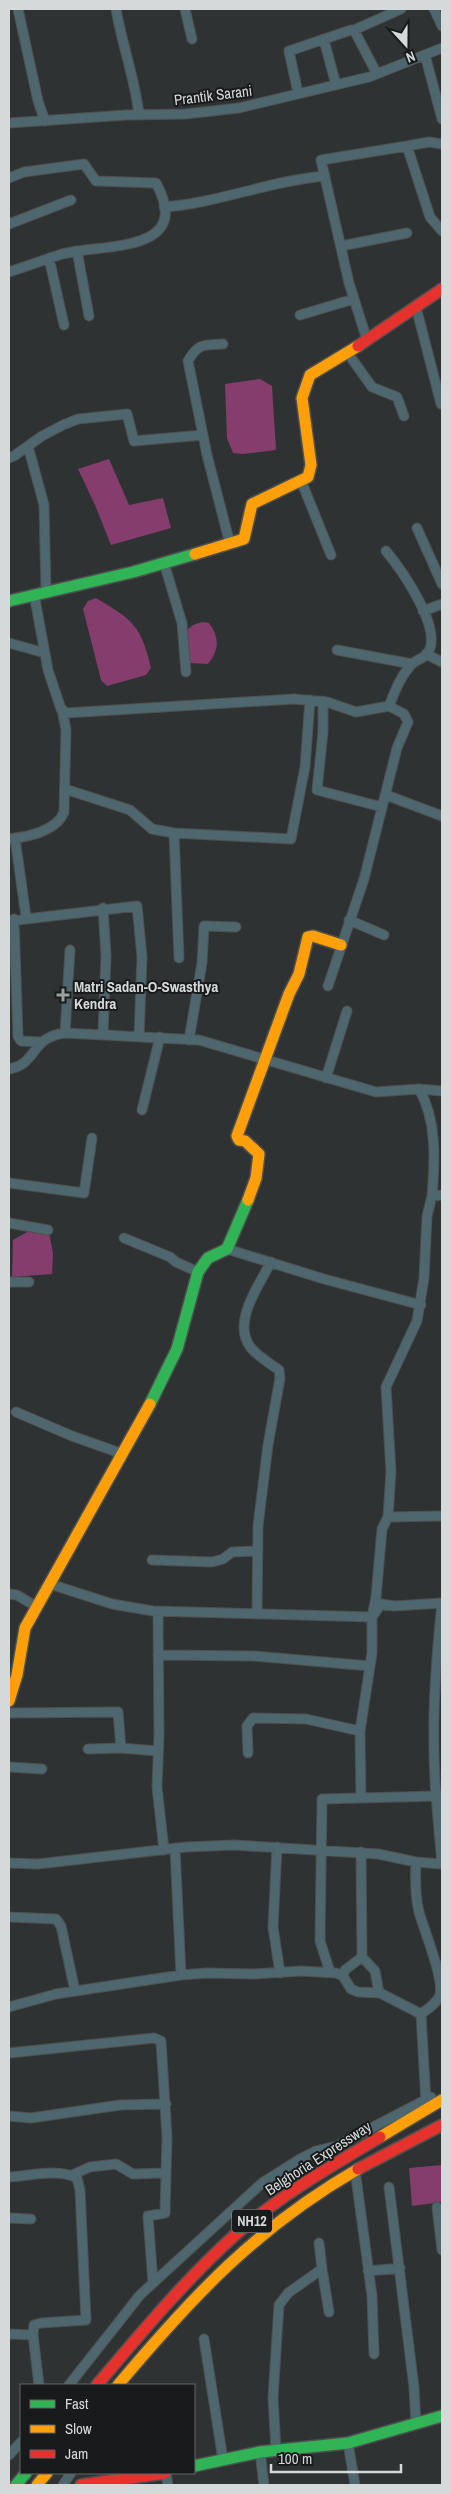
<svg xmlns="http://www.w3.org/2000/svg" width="451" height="2494" font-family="'Archivo Narrow',sans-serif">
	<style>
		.water { fill: #843d6d }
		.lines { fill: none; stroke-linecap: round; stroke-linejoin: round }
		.street-casing { stroke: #4e5050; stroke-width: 11 }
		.fast-casing { stroke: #4e5050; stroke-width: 14 }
		.slow-casing { stroke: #4e5050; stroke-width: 14 }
		.jam-casing { stroke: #4e5050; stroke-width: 14 }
		.street { stroke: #4e666d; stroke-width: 9 }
		.fast { stroke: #30b455; stroke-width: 11 }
		.slow { stroke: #ff9f0a; stroke-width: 11 }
		.jam { stroke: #e5322d; stroke-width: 11 }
		.poi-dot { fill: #9b9fa0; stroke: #181a1b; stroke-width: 2 }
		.labels { text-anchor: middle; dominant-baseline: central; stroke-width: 4; stroke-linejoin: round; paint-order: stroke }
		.shield { fill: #181a1b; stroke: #9ca0a1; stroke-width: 1 }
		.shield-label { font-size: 14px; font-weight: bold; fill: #d5d9da }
		.street-label { font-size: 15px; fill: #d5d9da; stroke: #181a1b }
		.poi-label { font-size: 15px; font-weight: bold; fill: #d5d9da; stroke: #181a1b; text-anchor: start }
	</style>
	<rect width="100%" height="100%" fill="#2f3233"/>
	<path class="water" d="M260,379L272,386L276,450L243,454L233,453L227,438L225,384Z
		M109,459L129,505L163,498L171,528L111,545L95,505L78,469Z
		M96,598C133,620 141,625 151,668L146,675L107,686L101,680L83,609L88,601Z
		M202,622L209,623C220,637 219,651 208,664L190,663L186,631L193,625Z
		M29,1231L49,1233L53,1253L52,1274L12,1277L13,1240Z
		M442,2165V2202L412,2206L409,2168Z"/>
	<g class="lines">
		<defs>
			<path id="street" d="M18,9L38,101L45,121
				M116,9C122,45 135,78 139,115
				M185,9L192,39
				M434,9L442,26
				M354,30L401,9
				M324,40L336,85
				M425,55L442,119
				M298,93L289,51L351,30H354L377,74
				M9,123L126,115L185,114L239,108L369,77L442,48
				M442,144L429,142L407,146L430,217L442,231
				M9,178L24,172L84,164L96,181L156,183C191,247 119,245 77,251
				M164,207C218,203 269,181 324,176
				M9,224L71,200
				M341,246L407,233
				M49,258L64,325
				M9,272L62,254L77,251L89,316
				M416,307L441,404
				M300,315L354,299
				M367,340L349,283L321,160L407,146
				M223,344C204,345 198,343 188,361L207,455L230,544
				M347,352L372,387L397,397L404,416
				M28,446L44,505L46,591
				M9,458L14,456L42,436L63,425L78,419L127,414L134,441L203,435
				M302,483L331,555
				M417,528L442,584
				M386,551C401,569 445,631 427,654C423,659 415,660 411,665C400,677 395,691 389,706
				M164,563L182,623L186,672
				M34,594L48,670L61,709L66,713L294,699L327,702L356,712L389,706L404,714L408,722L397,748L364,879L328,986
				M423,611L442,604
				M9,643L45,653
				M337,650L412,664
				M426,654L442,662
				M323,701V732L317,790L382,807
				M65,789L130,810L152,829L174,833L291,839L305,767L310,700
				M386,795L442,816
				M174,833L179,958
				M15,838L26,917
				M9,839C27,837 57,831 64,812L66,730L62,709
				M14,919L18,1036L21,1041L40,1042
				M349,920L384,935
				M9,921L137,906L142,957L139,1037
				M65,1033L70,950
				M103,1034L106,956L103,908
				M189,1040L202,963L204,926L236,927
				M9,1069C38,1064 30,1037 65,1033L199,1040L376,1092L419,1089L442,1091
				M326,1078L347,1011
				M419,1089C437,1120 435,1160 432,1196L442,1195
				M142,1110L160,1037
				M9,1183L84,1193L92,1138
				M9,1223L48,1230
				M124,1238L170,1257L176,1262L198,1272
				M227,1249L324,1279L421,1305
				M9,1282H29
				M16,1412L72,1436L123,1454
				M388,1517L442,1516
				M152,1560L212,1562L223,1559L232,1552L258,1551
				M50,1584L112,1604L153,1611L372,1617L381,1604L394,1606L442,1603
				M9,1594L17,1595L37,1607
				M158,1611L159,1736L157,1787L164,1850
				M257,1614L258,1526L268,1445L280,1378L279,1370C269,1363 259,1357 251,1348C231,1323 259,1285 271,1262
				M158,1655L253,1656L370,1666
				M9,1713L118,1712L121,1748L158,1751
				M88,1749L121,1748
				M248,1753L247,1726L253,1718L306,1719L360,1731
				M9,1767L42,1769
				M442,1795L436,1796C431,1727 435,1671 442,1603
				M361,1798L360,1731L372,1653V1617L376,1597L382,1529L388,1517L391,1472L386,1387L417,1321L424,1278L427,1216L432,1196
				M277,1847L273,1927L280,1973
				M175,1848L181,1975
				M416,1862C415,1880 415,1896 419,1912C424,1930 444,1978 440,1995C437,2003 428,2009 421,2014L426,2103
				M9,1863L38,1864L186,1847L234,1845L378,1854L416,1862L442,1864
				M9,1917L56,1919L61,1926L75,1991
				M362,1957L375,1971L379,1993
				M330,1972L320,1941L322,1799L436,1796L442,1864
				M343,1976L345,1970L362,1957L361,1852
				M9,2007L56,1994L181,1975L207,1973L254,1974L301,1971L336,1973L343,1976L351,1989L358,1992L380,1993L421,2014
				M9,2053L154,2038L161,2041L167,2137L165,2213L148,2216L153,2283
				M9,2116L31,2118L120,2105L166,2104
				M355,2170L372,2296L374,2354
				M72,2175L90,2167L116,2164L133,2174L166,2173
				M9,2177C29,2176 58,2168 77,2178L80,2190L86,2320L41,2323L34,2325L33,2335
				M389,2187L414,2387L416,2424
				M437,2207L442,2250
				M9,2218L31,2219
				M322,2269L329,2312
				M368,2271L400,2268
				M9,2334L33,2335L39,2385
				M204,2339L223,2460
				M69,2385L140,2295L262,2183L300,2159L316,2151L337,2146L431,2097
				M348,2443L355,2485
				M276,2450L273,2398L279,2305L288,2293L322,2269L319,2243
				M260,2452L264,2485
				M9,2455L21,2442
				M166,2473L168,2485
				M63,2485L71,2473"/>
			<path id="fast" d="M9,601L133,572L195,554
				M150,1404L177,1349L198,1272L208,1258L227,1249L248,1200
				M194,2466L260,2452L348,2443L442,2416
				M16,2485L26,2473"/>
			<path id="slow" d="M195,554L244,539L252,504L308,477L311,465L302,398L310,375L358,346
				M248,1200L256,1178L259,1154L245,1141L239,1140L237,1136L289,994L299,974L308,937L313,936L341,945
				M9,1701L17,1675L25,1628L150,1404
				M380,2137L442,2100
				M118,2385C193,2296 256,2228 358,2169
				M37,2485L47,2473"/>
			<path id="jam" d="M358,346L442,289
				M358,2169L442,2125
				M97,2385C141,2333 185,2280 235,2235C279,2196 330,2167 380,2137
				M81,2485L165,2473"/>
		</defs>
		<use href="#street" class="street-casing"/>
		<use href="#fast" class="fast-casing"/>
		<use href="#slow" class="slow-casing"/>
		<use href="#jam" class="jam-casing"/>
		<use href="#street" class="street"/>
		<use href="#fast" class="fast"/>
		<use href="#slow" class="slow"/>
		<use href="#jam" class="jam"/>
	</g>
	<path class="poi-dot" d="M60.5 987.5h5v5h5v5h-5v5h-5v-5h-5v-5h5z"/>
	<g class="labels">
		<rect class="shield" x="232" y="2209.5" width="40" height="23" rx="4"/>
		<g class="shield-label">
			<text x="252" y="2221">NH12</text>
		</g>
		<g class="street-label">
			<text transform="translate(213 95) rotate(-7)">Prantik Sarani</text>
			<text transform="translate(318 2158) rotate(-33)">Belghoria Expressway</text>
		</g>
		<g class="poi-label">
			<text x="74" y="986">Matri Sadan-O-Swasthya<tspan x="74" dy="17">Kendra</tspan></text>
		</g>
	</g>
	<rect width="451" height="2494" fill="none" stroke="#d5d9da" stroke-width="20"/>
	<rect x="20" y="2384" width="175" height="90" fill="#181a1b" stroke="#646667"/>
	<rect x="30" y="2400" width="25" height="8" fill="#30b455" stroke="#646667"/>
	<text x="65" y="2409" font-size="15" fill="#d5d9da">Fast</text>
	<rect x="30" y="2425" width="25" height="8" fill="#ff9f0a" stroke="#646667"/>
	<text x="65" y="2434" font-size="15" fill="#d5d9da">Slow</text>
	<rect x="30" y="2450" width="25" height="8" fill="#e5322d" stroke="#646667"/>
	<text x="65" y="2459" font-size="15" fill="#d5d9da">Jam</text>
	<g transform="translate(406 45) rotate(159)" stroke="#181a1b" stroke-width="4" paint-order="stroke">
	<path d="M0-4L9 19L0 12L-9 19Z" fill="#d5d9da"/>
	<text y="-8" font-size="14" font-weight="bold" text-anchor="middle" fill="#d5d9da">N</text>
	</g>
	<path d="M271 2464v8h130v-8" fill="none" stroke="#d5d9da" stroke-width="2.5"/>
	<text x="278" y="2464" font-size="15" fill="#d5d9da" stroke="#181a1b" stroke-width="4" paint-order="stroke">100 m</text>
</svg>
